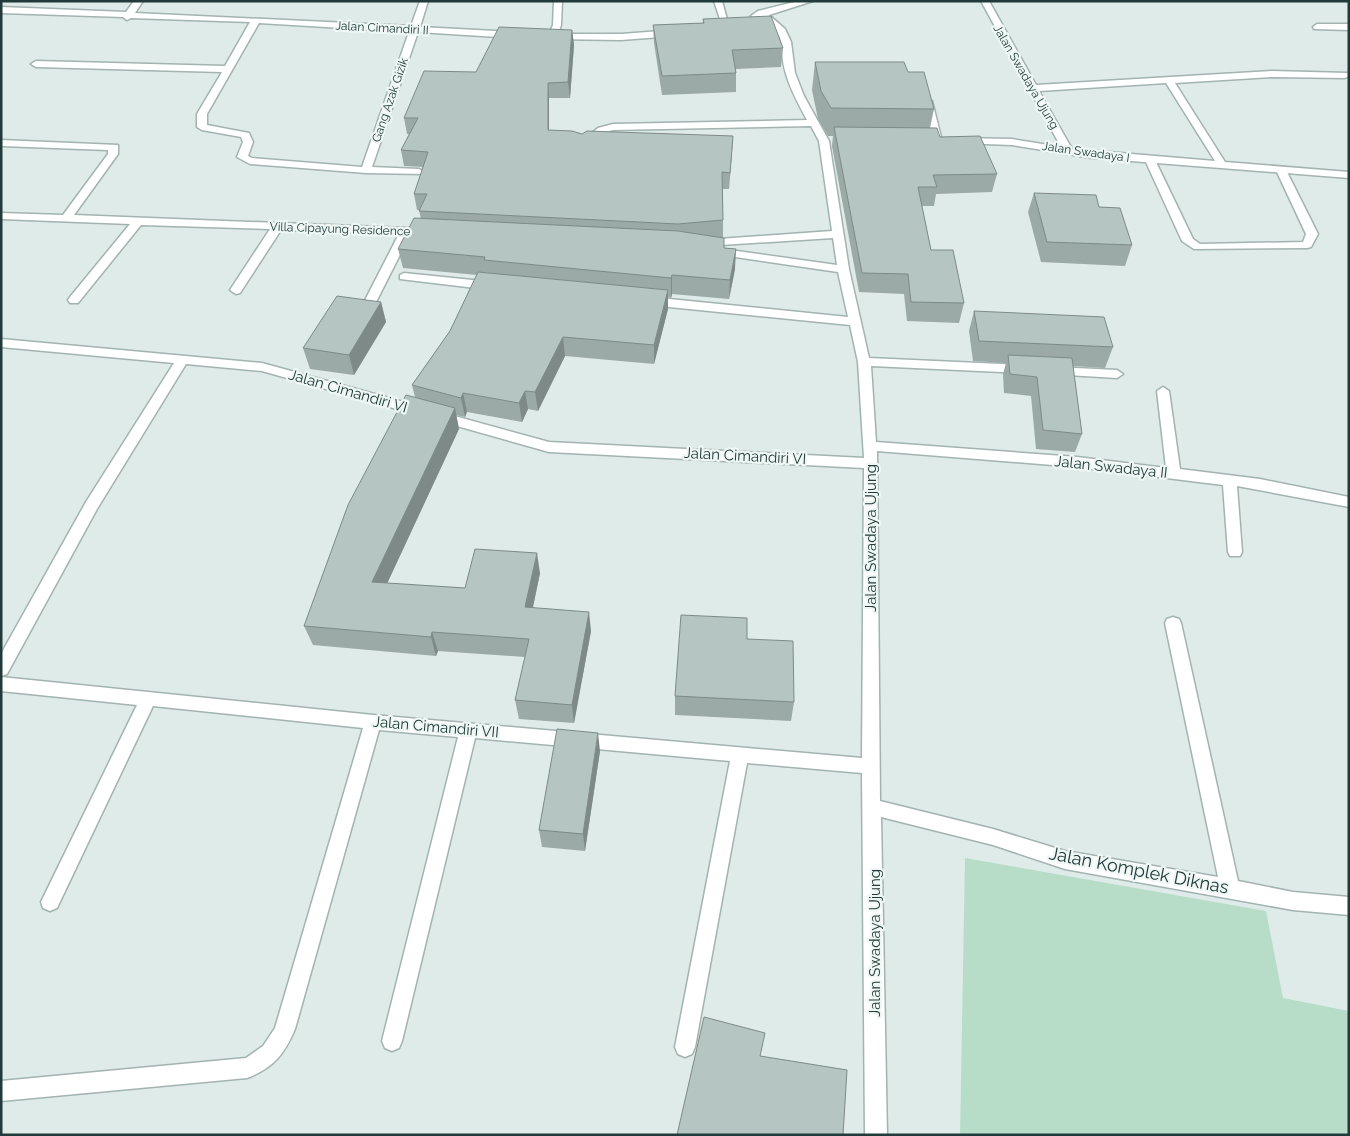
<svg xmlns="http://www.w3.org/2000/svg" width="1350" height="1136" font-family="Raleway,sans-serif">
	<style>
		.green { fill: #b7ddc9 }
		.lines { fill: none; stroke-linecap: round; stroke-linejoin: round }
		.lane-casing { stroke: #a2b3b0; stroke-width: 3 }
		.street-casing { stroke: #a2b3b0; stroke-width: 3 }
		.lane { fill: #fff; fill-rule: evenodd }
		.street { fill: #fff; fill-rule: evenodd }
		.wall { fill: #9ba9a7 }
		.shaded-wall { fill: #7e8a88 }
		.building { fill: #b4c5c2; stroke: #7e8a88 }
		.labels { text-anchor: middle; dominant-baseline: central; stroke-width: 4.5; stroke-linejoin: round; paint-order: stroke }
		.far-street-label { font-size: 12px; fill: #203b3a; stroke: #eff7f5 }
		.street-label { font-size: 15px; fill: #203b3a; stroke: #eff7f5 }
		.near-street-label { font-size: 18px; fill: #203b3a; stroke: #eff7f5 }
	</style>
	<rect width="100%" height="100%" fill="#dfebe8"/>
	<path class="green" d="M965,858L1266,911L1283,998L1349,1011V1135H960Z"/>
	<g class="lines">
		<defs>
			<path id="lane" d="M714,1H722L729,27L722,25Z
				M1317,24H1349V30L1314,29L1313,27Z
				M1150,157L1155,160L1193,239L1200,244L1303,242L1306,234L1276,170L1281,167L1285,168L1318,234L1311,247L1307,248L1194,249L1182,241L1145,160Z"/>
			<path id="street" d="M134,1H143L135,13L411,26L420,1H428L420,27L514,32L518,35L514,38L418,32L372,167L419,169L424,172L423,174L366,173L250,164L237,157L243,142L241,137L202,130L197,127V114L222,72L36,67L31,64L36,61L225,66L250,22L131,18L127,20L123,17L1,13V7L126,12ZM259,23L409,32L362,167L252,158L248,156L253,142L249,133L207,125V114Z
				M554,1H562L561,25L558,34H621L674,30L678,33L674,36L621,40L549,39L548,37L553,25Z
				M798,1H813L769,15L785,29L791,42L795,73L804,96L829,141L849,269L869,358L1024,365L1030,369L1024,373L871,366L876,442L1077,457L1166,468L1157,391L1163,387L1169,391L1180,469L1260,479L1349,497V507L1237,486L1242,552L1240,556H1230L1228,552L1223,485L1077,467L877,451L880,801L993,829L1065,851L1218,877L1165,623L1167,619L1173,617L1179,619L1181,623L1238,881L1293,892L1349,897V915L1293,910L1065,869L993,845L881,817L887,1135H865L862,773L747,763L695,1047L692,1054L685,1057L678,1054L675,1047L730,761L475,738L402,1041L399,1048L392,1051L385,1048L382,1041L458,737L379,730L295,1029C284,1055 273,1068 247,1078L1,1101V1081L246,1058L263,1046L275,1028L363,728L153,706L57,908L50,911L43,908L41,902L137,705L1,691V677L373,715L862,758L864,468L549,452L262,371L186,364L97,509L7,674L1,676V654L86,502L174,363L1,347V339L262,363L549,442L864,458L858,362L850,325L649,305L643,301L649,297L848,317L838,272L715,254L709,251L715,248L837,265L833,238L705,246L699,243L705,240L832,231L819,141L811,126L613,130L606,132L589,145L580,143L598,128L613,124L807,120C799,105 791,91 786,74C777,44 791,41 761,17L755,19L751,16L758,11Z
				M981,1H989L1036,85L1272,71L1348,73L1349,76L1345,78L1272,77L1175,83L1225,162L1349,172V178L1092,158L1012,145L958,143L957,141L962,138L1012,139L1061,147ZM1166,83L1215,161L1072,149L1039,91Z
				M927,98L932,101L942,141L941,143L932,141L922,101Z
				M1,140L118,145V154L74,215L406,228L426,229L432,232L426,235H410L373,308L367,312L361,308L399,234L281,230L240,293L236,294L230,290L270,229L141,225L78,303H70L68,300L70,297L130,224L1,219V213L63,215L108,154V150L1,146Z
				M404,273L492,282L498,286L492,290L400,279V275Z
				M1055,367L1117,370L1123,374L1117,378L1050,374L1049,371Z"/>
		</defs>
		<use href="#lane" class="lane-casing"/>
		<use href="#street" class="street-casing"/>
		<use href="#lane" class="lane"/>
		<use href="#street" class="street"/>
	</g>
	<path class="wall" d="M703,19L783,48L781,67L736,69V92L662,95L654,43L653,25L703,23Z
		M572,30L574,45L570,98H549V130L582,134L733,136L729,189H722L723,220V237H720L724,248L735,269L729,299L672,294L671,298L668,297V309L654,364L565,356L538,411L528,409L522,422L467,412L465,417L456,415L459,429L387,583L465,588L540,573L533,607L591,631L574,723L519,719L515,700L525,657L438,651L436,656L313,645L304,626L415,397L412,385L450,331L477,275L403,268L398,249L421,219L419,210H417L414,194L423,167L404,166L401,150L409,134H407L404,118Z
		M815,62L908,72L934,109L930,128L940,137L997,174L992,192L936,194L934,206H922L931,250L964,303L959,323L907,321L904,294L859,292L832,146L833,136H828L818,119L812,90Z
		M1034,193L1099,207L1132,245L1125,266L1041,262L1028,212Z
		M381,302L386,322L354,375L310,369L303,348Z
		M974,311L1113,347L1105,368L1073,366L1082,434L1075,452L1036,449L1031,396L1004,393L1003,374L1006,363L973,361L969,331Z
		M747,639L794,702L791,721L675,715V696Z
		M600,751L585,851L542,847L539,830Z"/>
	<path class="shaded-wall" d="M572,30L574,45L570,98L568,82Z
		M548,83L549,98V146L548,130Z
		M733,136L732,152L729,189L730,173Z
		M736,249L735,269L729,299L730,280Z
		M672,275V294L671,298V278Z
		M668,290V309L654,364V345Z
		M381,302L386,322L354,375L349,355Z
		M563,337L565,356L538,411L535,392Z
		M525,391L528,409L522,422L519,403Z
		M463,393L467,412L465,417L461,398Z
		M455,408L459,429L379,601L372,582Z
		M537,553L540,573L529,626L525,607Z
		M589,612L591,631L574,723L572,705Z
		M432,632L438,651L436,656L431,637Z
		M598,733L600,751L585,851L583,834Z"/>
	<path class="building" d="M771,16L783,48L732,50L736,73L662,76L653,25L704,23L703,19Z
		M499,27L572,30L568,82L548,83V130L572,131L582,134L587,131L733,136L730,173L722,172L723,220L678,224L419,211L427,194H414L428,152L401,150L418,118H404L424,71L476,72Z
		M815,62H904L908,72H924L934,109L831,108L821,91Z
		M834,127L937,128L940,137L980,136L997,174L933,175L937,187H918L931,250H953L964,303L911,302L908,274L862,273Z
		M1034,193L1096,195L1099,207L1120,208L1132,245L1047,242Z
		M414,218L678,231L724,238V248L736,249L730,280L672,275L671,278L484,260L485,257L398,249Z
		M478,272L668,290L654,345L563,337L535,392L525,391L519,403L463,393L461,398L412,385L450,331Z
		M337,296L381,302L349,355L303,348Z
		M974,311L1104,317L1113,347L979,341Z
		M1008,355L1072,358L1082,434L1043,430L1037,377L1010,374Z
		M406,395L455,408L372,582L465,588L475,549L537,553L525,607L589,612L572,705L515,700L529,639L432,632L431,637L304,626L348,505Z
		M681,615L747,618V639L793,641L794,702L675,696Z
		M557,729L598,733L583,834L539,830Z
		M704,1017L765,1033L760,1056L847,1070L843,1135H677Z"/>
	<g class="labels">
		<g class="far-street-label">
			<text transform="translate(382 28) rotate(3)">Jalan Cimandiri II</text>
			<text transform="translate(1026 77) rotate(60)">Jalan Swadaya Ujung</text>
			<text transform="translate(390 100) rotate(-71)">Gang Azak Gizik</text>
			<text transform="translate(1086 152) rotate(8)">Jalan Swadaya I</text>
			<text transform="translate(340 229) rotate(2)">Villa Cipayung Residence</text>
		</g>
		<g class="street-label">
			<text transform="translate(348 391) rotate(16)">Jalan Cimandiri VI</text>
			<text transform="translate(745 456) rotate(3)">Jalan Cimandiri VI</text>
			<text transform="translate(1111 467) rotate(6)">Jalan Swadaya II</text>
			<text transform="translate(871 538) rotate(-90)">Jalan Swadaya Ujung</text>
			<text transform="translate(436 727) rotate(5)">Jalan Cimandiri VII</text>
			<text transform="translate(875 943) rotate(-90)">Jalan Swadaya Ujung</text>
		</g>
		<g class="near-street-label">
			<text transform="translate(1139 870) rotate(11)">Jalan Komplek Diknas</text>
		</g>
	</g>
	<rect width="1350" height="1136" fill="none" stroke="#203b3a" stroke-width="5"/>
</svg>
